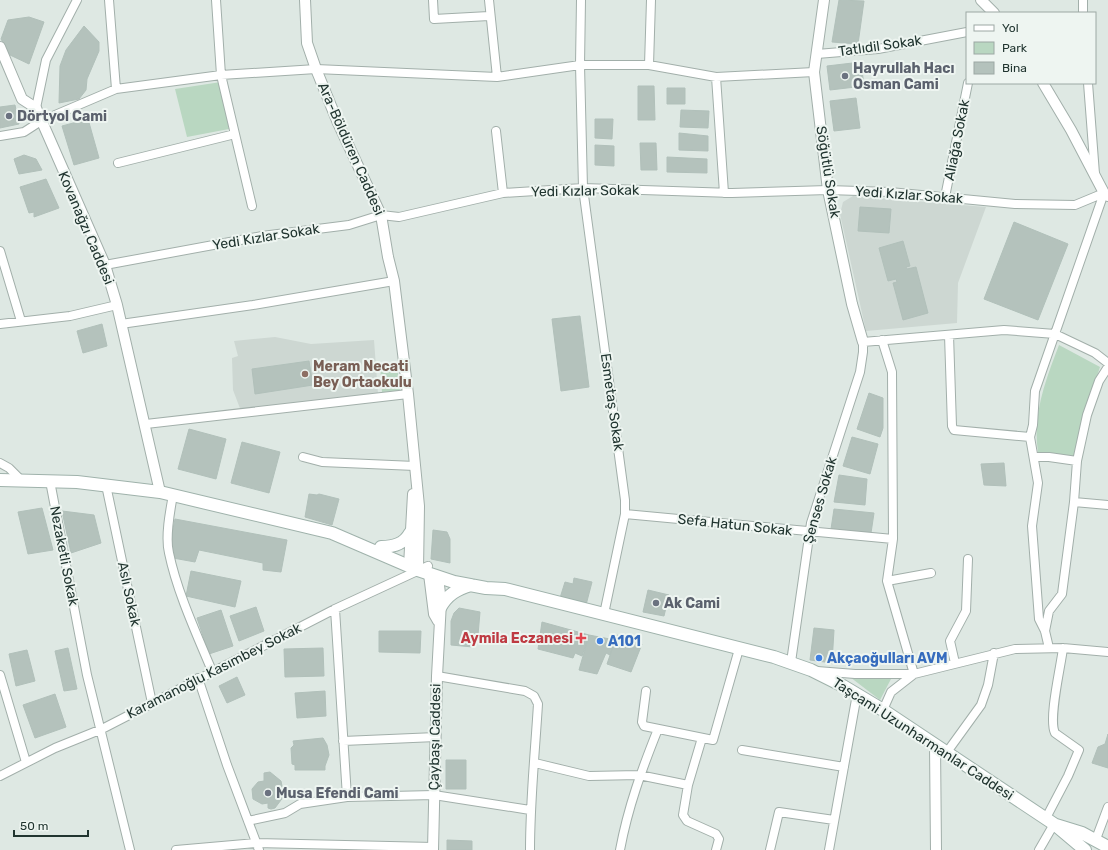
<svg xmlns="http://www.w3.org/2000/svg" width="1108" height="850" font-family="Rubik,sans-serif">
	<style>
		.built { fill: #cdd7d2 }
		.green { fill: #b9d7c1 }
		.building { fill: #b4c2bc; stroke: #b1c0ba }
		.lines { fill: none; stroke-linecap: round; stroke-linejoin: round }
		.minor-casing { stroke: #a2afaa; stroke-width: 10 }
		.tertiary-casing { stroke: #a2afaa; stroke-width: 12 }
		.secondary-casing { stroke: #9fb2ab; stroke-width: 14 }
		.minor { stroke: #fff; stroke-width: 8 }
		.tertiary { stroke: #fff; stroke-width: 10 }
		.secondary { stroke: #fff; stroke-width: 12 }
		.worship-dot { fill: #6b7280; stroke: #eef5f1; stroke-width: 1.5 }
		.education-dot { fill: #8d6e63; stroke: #eef5f1; stroke-width: 1.5 }
		.health-dot { fill: #e0444e; stroke: #eef5f1; stroke-width: 1.5 }
		.shop-dot { fill: #3f7fe0; stroke: #eef5f1; stroke-width: 1.5 }
		.labels { text-anchor: middle; dominant-baseline: central; stroke-width: 4; stroke-linejoin: round; paint-order: stroke }
		.street-label { font-size: 14px; fill: #213530; stroke: #eef5f1 }
		.worship-label { font-size: 14px; font-weight: bold; fill: #5b616d; stroke: #eef5f1; text-anchor: start }
		.education-label { font-size: 14px; font-weight: bold; fill: #785e54; stroke: #eef5f1; text-anchor: start }
		.health-label { font-size: 14px; font-weight: bold; fill: #be3a42; stroke: #eef5f1; text-anchor: end }
		.shop-label { font-size: 14px; font-weight: bold; fill: #366cbe; stroke: #eef5f1; text-anchor: start }
	</style>
	<rect width="100%" height="100%" fill="#dee8e3"/>
	<path class="built" d="M853,196L986,207L958,283L957,323L866,331L840,214L843,202Z
		M275,337L311,344L374,340L378,394L241,411L233,390L232,358L238,356L234,341Z"/>
	<path class="green" d="M221,82L229,129L187,137L175,89Z
		M1059,345L1100,367L1081,424L1075,457L1038,452C1032,415 1046,379 1059,345Z
		M397,364L400,391L382,392L380,365Z
		M850,677L891,679L880,700Z"/>
	<path class="building" d="M839,0L864,1L858,44L832,42Z
		M29,17L44,22L29,64L10,55L1,39L8,20Z
		M84,26L99,42V51L87,79L86,90L79,99L59,103L60,66L66,50Z
		M861,62L864,86L830,90L827,66Z
		M638,86H654L655,120H638Z
		M667,88H685V104H667Z
		M856,98L860,128L834,131L830,101Z
		M15,105L19,124L0,128V107Z
		M681,110L709,111L708,128L680,127Z
		M88,119L99,158L74,165L62,126Z
		M595,119H613L612,139L595,138Z
		M679,133L708,136V151L679,150Z
		M640,143H656L657,170H641Z
		M595,145L614,146V166L595,165Z
		M24,155L36,159L42,170L19,174L14,159Z
		M667,157L707,159V173L667,172Z
		M46,179L59,208L34,217V212L29,213L20,187Z
		M860,207L891,209L889,233L858,231Z
		M1014,222L1068,244L1038,320L984,299Z
		M903,241L910,266L906,267L907,269L916,267L928,313L903,320L893,283L897,282L896,279L888,281L879,248Z
		M580,316L589,387L561,391L552,319Z
		M102,324L107,346L83,353L77,331Z
		M309,361L313,385L255,394L252,369Z
		M869,393L883,398V428L880,437L857,429Z
		M189,429L226,439L216,479L178,469Z
		M852,437L878,444L870,474L843,466Z
		M242,442L280,452L269,493L231,483Z
		M1004,463L1006,486L984,485L981,464Z
		M839,475L867,479L865,505L834,502Z
		M309,494L317,495L319,494L339,499L332,525L305,517Z
		M42,508L53,550L28,554L18,512Z
		M834,509L874,513L871,533L831,529Z
		M62,511L94,515L101,543L71,553Z
		M175,519L287,540L281,572L263,570V563L199,550L195,562L173,558L171,539Z
		M433,530L447,532L450,539V563L431,559Z
		M191,571L241,581L235,607L186,596Z
		M574,578L592,582L586,605L560,598L565,582L573,584Z
		M648,590L669,595L664,616L643,612Z
		M256,607L264,631L239,641L230,616Z
		M459,608L480,612L478,635H474L473,647L451,645V621L454,613Z
		M221,610L233,646L209,654L197,618Z
		M542,622L589,635L582,656L575,653L573,658L538,649Z
		M814,628L834,630L832,663L810,660Z
		M379,631H421L420,653L379,652Z
		M589,635L615,640L610,655L606,653L597,674L579,670Z
		M617,635L642,644L631,672L607,664Z
		M68,648L77,689L64,691L55,651Z
		M323,648L324,676L285,677L284,649Z
		M27,650L35,681L16,686L9,654Z
		M237,677L245,695L227,703L219,686Z
		M325,691L326,716L297,718L295,693Z
		M55,694L66,727L35,738L23,705Z
		M1108,734V768L1092,763L1098,747L1105,744Z
		M323,738L327,745L329,755L325,766V770H295V765L292,764L291,748L294,745L293,741Z
		M446,760H466V789H446Z
		M270,772L281,781L284,796L275,808L271,809L268,808V803L262,804L253,799L252,789L258,782L264,781V773Z
		M447,840L472,841V850H447Z"/>
	<g class="lines">
		<defs>
			<path id="minor" d="M109,0L116,89
				M216,0L221,75L252,206
				M433,0L434,19L489,16
				M489,0L497,77
				M581,0L580,65L583,188L625,500V514L604,614
				M1083,0V13
				M817,54L878,49L967,32
				M649,65L651,0
				M716,77L724,193
				M1088,83L1095,174
				M36,108L46,60L77,0
				M496,131L503,193
				M0,136L24,132L41,121L116,89L221,75L316,69L497,77L580,65H649L716,77L814,72
				M118,163L235,134
				M945,197L968,83
				M0,251L21,321
				M105,265L262,236L349,225L381,215L399,217L503,193L583,188L732,193L828,190L890,192L1015,204L1075,205L1104,193L1035,391L1033,425L1030,437L1038,483L1032,526L1039,619L1045,631L1049,648
				M0,324L70,316L117,305
				M121,324L253,305L394,281
				M949,335L952,426L954,430L1030,437
				M882,340L892,372L893,539L887,581L914,674L891,692L883,710
				M146,424L408,394
				M303,457L322,462L415,466
				M1034,457H1049L1077,461
				M0,463L9,468L21,480
				M50,481L87,675L130,850
				M106,485L152,703
				M173,495C170,511 165,537 169,553C177,592 197,635 212,671
				M1074,502L1108,505
				M625,514L893,539
				M887,581L931,573
				M335,609L347,797
				M1045,631L1049,611L1062,594L1074,502L1077,461L1087,415L1099,381L1108,367
				M791,662L811,523L860,372L863,352V342L1004,330L1055,334L1095,353L1108,363
				M955,663L950,641L966,611L968,559
				M817,671L855,674H914L1015,649L1063,648L1108,652
				M0,675L26,762
				M437,676L525,691L534,696L538,704C535,753 530,801 530,850
				M198,678L227,765L259,850
				M646,691L642,722L644,726L713,740L739,649
				M343,741L436,737
				M742,750L844,767
				M947,752L981,705L988,685L994,653
				M535,763L589,776L639,775L688,785L702,738
				M0,776L55,748L102,729L335,609L428,566
				M688,785L683,815L687,821L716,834L719,839L716,850
				M1046,818L1068,776L1079,750L1055,733C1048,719 1061,666 1063,648
				M248,821L285,813L300,804L347,797L434,795L530,810
				M1096,839L1108,807
				M176,850L256,843L434,847
				M620,850C628,807 642,769 658,729
				M770,850L779,812L834,820
				M829,850L857,694
				M1039,850L1054,824"/>
			<path id="tertiary" d="M305,0L307,43L316,69L338,123L381,215L388,257L394,281L408,394L419,506L418,570
				M824,0L814,72L828,190L852,304L863,342
				M981,0L994,13
				M0,47L22,99L36,108L105,265L117,305L160,492
				M1043,83L1071,130L1104,193L1108,196
				M409,566L413,494
				M429,574L434,614L438,621
				M935,745L936,850
				M433,850L437,676L441,602L438,577"/>
			<path id="secondary" d="M0,480L77,482L160,492L332,533L418,570L454,582L486,588L505,589L774,657L811,670L843,686L883,710L1054,824L1085,850
				M381,547C394,547 404,544 410,533
				M440,608C447,595 457,589 471,585
				M1056,825L1082,833L1108,847"/>
		</defs>
		<use href="#minor" class="minor-casing"/>
		<use href="#tertiary" class="tertiary-casing"/>
		<use href="#secondary" class="secondary-casing"/>
		<use href="#minor" class="minor"/>
		<use href="#tertiary" class="tertiary"/>
		<use href="#secondary" class="secondary"/>
	</g>
	<g class="worship-dot">
		<circle cx="845" cy="76" r="4"/>
		<circle cx="9" cy="116" r="4"/>
		<circle cx="656" cy="603" r="4"/>
		<circle cx="268" cy="793" r="4"/>
	</g>
	<circle class="education-dot" cx="305" cy="374" r="4"/>
	<path class="health-dot" d="M579 632h4v4h4v4h-4v4h-4v-4h-4v-4h4z"/>
	<g class="shop-dot">
		<circle cx="600" cy="641" r="4"/>
		<circle cx="819" cy="658" r="4"/>
	</g>
	<g class="labels">
		<g class="street-label">
			<text transform="translate(880 46) rotate(-8)">Tatlıdil Sokak</text>
			<text transform="translate(957 140) rotate(-79)">Aliağa Sokak</text>
			<text transform="translate(351 149) rotate(66)">Ara-Böldüren Caddesi</text>
			<text transform="translate(828 172) rotate(81)">Söğütlü Sokak</text>
			<text transform="translate(585 191) rotate(-1)">Yedi Kızlar Sokak</text>
			<text transform="translate(909 195) rotate(4)">Yedi Kızlar Sokak</text>
			<text transform="translate(86 228) rotate(67)">Kovanağzı Caddesi</text>
			<text transform="translate(266 237) rotate(-9)">Yedi Kızlar Sokak</text>
			<text transform="translate(612 402) rotate(82)">Esmetaş Sokak</text>
			<text transform="translate(820 500) rotate(-74)">Şenses Sokak</text>
			<text transform="translate(735 525) rotate(6)">Sefa Hatun Sokak</text>
			<text transform="translate(64 556) rotate(79)">Nezaketli Sokak</text>
			<text transform="translate(129 594) rotate(78)">Aslı Sokak</text>
			<text transform="translate(214 671) rotate(-27)">Karamanoğlu Kasımbey Sokak</text>
			<text transform="translate(435 737) rotate(-89)">Çaybaşı Caddesi</text>
			<text transform="translate(923 739) rotate(33)">Taşcami Uzunharmanlar Caddesi</text>
		</g>
		<g class="worship-label">
			<text x="853" y="68">Hayrullah Hacı<tspan x="853" dy="16">Osman Cami</tspan></text>
			<text x="17" y="116">Dörtyol Cami</text>
			<text x="664" y="603">Ak Cami</text>
			<text x="276" y="793">Musa Efendi Cami</text>
		</g>
		<g class="education-label">
			<text x="313" y="366">Meram Necati<tspan x="313" dy="16">Bey Ortaokulu</tspan></text>
		</g>
		<g class="health-label">
			<text x="573" y="638">Aymila Eczanesi</text>
		</g>
		<g class="shop-label">
			<text x="608" y="641">A101</text>
			<text x="827" y="658">Akçaoğulları AVM</text>
		</g>
	</g>
	<rect x="966" y="12" width="130" height="72" fill="#eef5f1" stroke="#9ca8a4"/>
	<rect x="974" y="25" width="20" height="6" fill="#ffffff" stroke="#9ca8a4"/>
	<text x="1002" y="32" font-size="12" fill="#213530">Yol</text>
	<rect x="974" y="42" width="20" height="12" fill="#b9d7c1" stroke="#9ca8a4"/>
	<text x="1002" y="52" font-size="12" fill="#213530">Park</text>
	<rect x="974" y="62" width="20" height="12" fill="#b4c2bc" stroke="#9ca8a4"/>
	<text x="1002" y="72" font-size="12" fill="#213530">Bina</text>
	<path d="M14 830v6h74v-6" fill="none" stroke="#213530" stroke-width="2"/>
	<text x="20" y="830" font-size="12" fill="#213530" stroke="#eef5f1" stroke-width="3" paint-order="stroke">50 m</text>
</svg>
